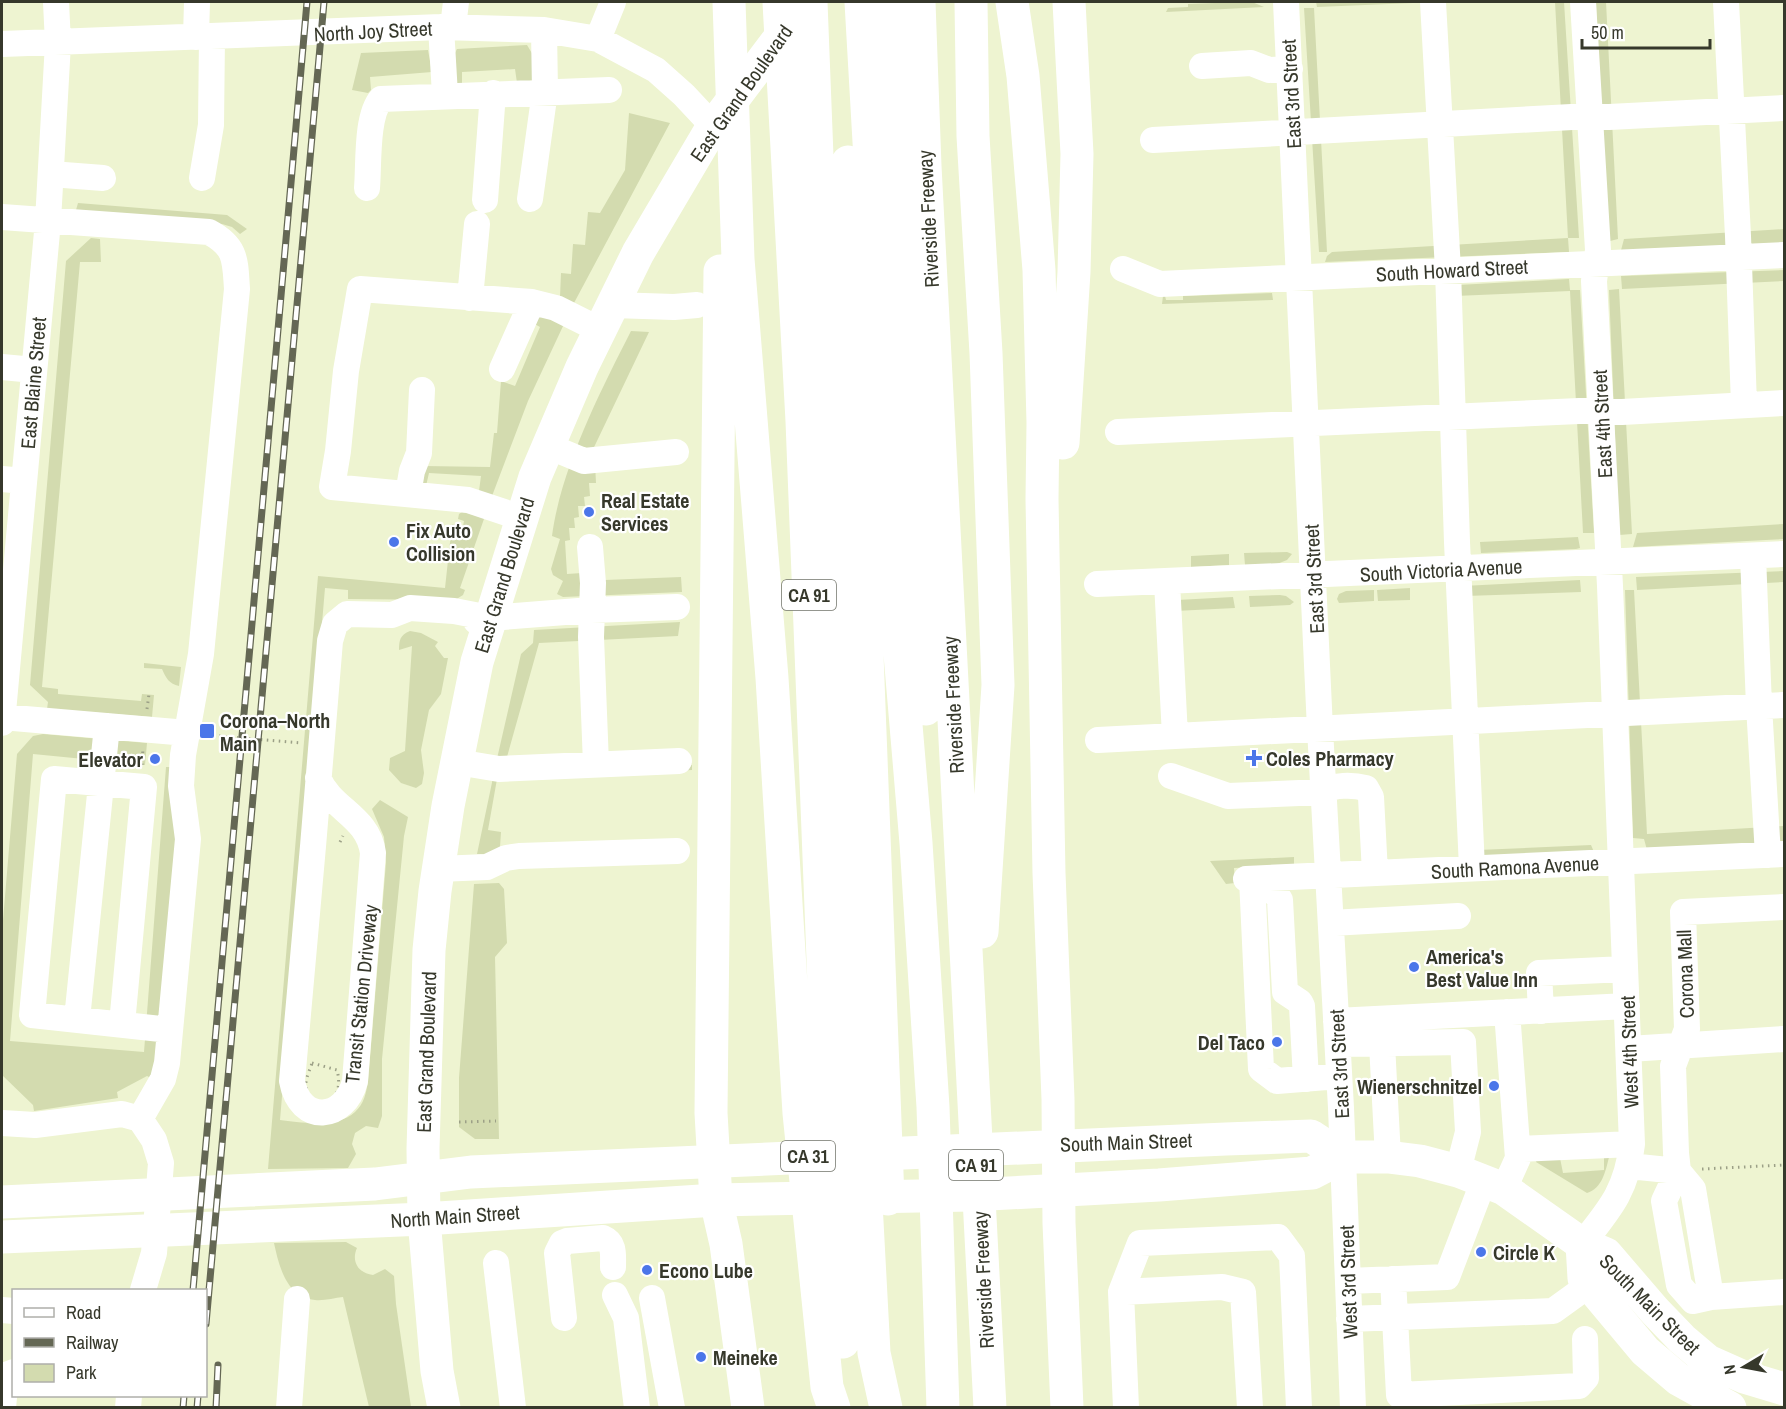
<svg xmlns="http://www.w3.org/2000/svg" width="1786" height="1409" font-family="'Archivo Narrow',sans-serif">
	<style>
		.green { fill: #d3dbaf }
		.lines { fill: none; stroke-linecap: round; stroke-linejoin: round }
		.path { stroke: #9ca087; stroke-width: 3; stroke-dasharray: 1.5 4.5; stroke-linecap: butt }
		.minor { stroke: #fff; stroke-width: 26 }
		.major { stroke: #fff; stroke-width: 33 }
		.highway { stroke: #fff; stroke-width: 33 }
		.rail-casing { stroke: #646754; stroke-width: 7 }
		.rail { stroke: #fff; stroke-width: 4.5; stroke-dasharray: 14; stroke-linecap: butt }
		.poi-dot { fill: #4b76e9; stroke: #fff; stroke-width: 2 }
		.labels { text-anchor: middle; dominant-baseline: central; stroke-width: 4.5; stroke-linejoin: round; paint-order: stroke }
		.shield { fill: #fff; stroke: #72746b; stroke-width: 1.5 }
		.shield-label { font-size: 18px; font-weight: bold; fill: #36382b }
		.street-label { font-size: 20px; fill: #36382b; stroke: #fff }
		.poi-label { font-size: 20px; font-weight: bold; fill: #36382b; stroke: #fff; text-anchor: start }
	</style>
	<rect width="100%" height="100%" fill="#eef4d1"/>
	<path class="green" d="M1241,2H1252L1264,7L1166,12L1168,8L1188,7V4Z
		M1316,2H1437L1317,7Z
		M1555,2H1564L1579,238H1568L1569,252L1325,262L1327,256L1332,252L1568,238Z
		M1596,2H1606L1618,239L1606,242Z
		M1304,8H1314L1327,252H1319Z
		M527,45L533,55L535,80L517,83L515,69L462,72V84L458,85L455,82L454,55L457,49Z
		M428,50L432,72L370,77L371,90L368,93L352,90L361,53Z
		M629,113L670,123L574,303L560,297L561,273L571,274L573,244L585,245L588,212L600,213L625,170Z
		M78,203L227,215L247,229L240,234L232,227L222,224L76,210Z
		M1784,229V244L1620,254L1624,239Z
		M91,238L100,239L101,262H80L42,687L58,689V694L141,701L142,694L154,695L152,717L47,709L48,702L30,685L66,261Z
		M1784,270V281L1622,289L1621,276Z
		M1569,279L1570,290H1580L1594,533H1583L1570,291L1455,296L1458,285Z
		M1619,289L1632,534L1619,535L1609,290Z
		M1272,293L1273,300L1162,304L1163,296H1165L1166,300H1183V296Z
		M536,314L564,324L528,401L492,496L479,491L481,476L429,473L426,486L419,481L424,466L490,467L494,433H497L501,381L515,386L540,327L531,322Z
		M631,331L649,332L586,464H595L596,483H589L590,496L584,497L585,506H578L579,517L574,518L575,528H569L570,540L565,541L567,574L582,573L605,580L681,577L682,592L563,597L557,594L563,581L553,575L551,569L560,539L552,536C561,468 600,392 631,331Z
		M462,512L485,516L460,588L465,590L463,595L455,600L348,599V590L325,588L280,1120C301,1123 338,1128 355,1112C364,1104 366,1093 368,1082L386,862L384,837L372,809L380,800L408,817L404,836L382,1059V1116L378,1128L366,1126L355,1133L352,1144L356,1154L348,1168L268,1169L318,576L445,588L452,524L463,526L464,521L458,519L459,514Z
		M1784,524V539L1633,547L1637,533Z
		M1578,537L1580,548L1576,549L1481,553L1480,542Z
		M1287,552L1292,554L1287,560L1277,564L1245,565L1244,553Z
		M1229,554V565L1191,567V556Z
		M1784,571V582L1637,590L1636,577Z
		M1580,580L1581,592L1465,596L1463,586Z
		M1410,588V600L1378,601L1377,590Z
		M1374,590V601L1339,603L1337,599L1339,594L1346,591Z
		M1625,590H1634L1647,834L1784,826V841L1647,850L1644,839L1633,838Z
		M1280,595L1286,596L1294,602L1290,605L1250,607L1249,596Z
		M1233,597L1235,608L1175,611L1177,600Z
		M680,622L678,636L539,643L505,764L496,763L521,654L533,643L534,630Z
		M410,631L421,633L438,642L435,646L444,658H448L441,694L429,710L421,750L424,773L422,784L416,788L401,783L389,770L390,758L405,751L412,646L399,650C399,640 400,635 410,631Z
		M144,663L181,667L179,686C169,684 166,678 162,669L144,668Z
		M43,734L147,743L145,765L33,754L10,1041L144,1052L166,767H172L177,831L153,1079L147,1076L117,1092L118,1098L34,1111L33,1105L2,1075V932L17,754L33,736Z
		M692,765V770L497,779L488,830L501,832L500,847L496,854H477L494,773Z
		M1591,845L1594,852L1478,856V850Z
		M1294,857V865L1234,868L1235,883L1226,884L1210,861Z
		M499,883L504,889L507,943L495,957L499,1139H475L459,1127V1078L474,884Z
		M1604,1157H1609C1606,1170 1602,1189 1587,1193L1536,1162L1537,1159L1560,1158L1563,1173L1604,1170Z
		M346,1242L357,1248C351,1261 358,1273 373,1275L385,1269L394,1276L396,1304L411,1407H369L343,1297C334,1298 324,1301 315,1300C286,1297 279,1266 274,1243Z"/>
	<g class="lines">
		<path class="path" d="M147,709L149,694
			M207,735L302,743
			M142,765L143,748
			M340,842L343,836
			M312,1063L337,1070C347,1109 308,1111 306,1086C305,1079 310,1070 312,1063Z
			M459,1122L496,1121
			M1702,1169L1784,1165"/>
		<path class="minor" d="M1286,2L1320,729L1341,1108L1353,1408
			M1433,2L1448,270L1457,542L1472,868
			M1726,2L1738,236L1744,405
			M441,27L445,95
			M453,27L456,2
			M196,37L197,2
			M598,39L613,2
			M2,44L441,27L544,30L598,39L656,70L684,95L713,126
			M1202,66L1251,63L1269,70L1290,69
			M1153,140L1590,116L1609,117L1784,108
			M51,174L103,178
			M202,178L211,125L212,37
			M367,188C369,165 366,116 381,99L609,90
			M530,199L545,91L544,30
			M485,200L493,93
			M2,217L209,232C237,247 235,261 237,289L201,654L183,755L181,786L188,839L167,1063L163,1079L140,1119
			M1123,269L1160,284L1784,255
			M470,298L477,224
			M613,305L674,307L697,305
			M2,367L34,370
			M502,369L532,302
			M1118,432L1601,410L1622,412L1784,403
			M548,446L584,461L676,452
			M2,479L24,481
			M408,494L412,471L419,453L422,390
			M522,518L468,500L332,487L338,451L346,371L360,289L532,302L556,308L600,330
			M590,547L593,583L591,637L596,764
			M1753,556L1759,706L1768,855
			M1097,584L1784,554
			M476,621L490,618L591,610L677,607
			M2,717L187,733
			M2,723L48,221L58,43L56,2
			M1175,736L1784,705
			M1098,740L1175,736L1167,582
			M457,762L499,769L679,761
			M1171,776L1228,796L1323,792C1332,784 1354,785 1366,788L1371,797L1375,873
			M318,778C332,810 368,816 373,853L355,1081C345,1121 300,1125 292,1081C306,934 318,788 330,641L335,624L347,614L392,615L410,608L454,611L490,618
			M438,869L487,867L506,858L519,856L677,851
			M1275,878L1276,894L1280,900L1285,992L1300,1002L1302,1006L1306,1079
			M1246,879L1784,854
			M1252,879L1261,1069L1277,1081L1339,1076
			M1331,923L1458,916
			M1541,1011L1539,973L1625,969
			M77,1019L107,726
			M1336,1021L1627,1006
			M122,1024L144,787L54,779L32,1015L170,1030
			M1338,1044L1463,1042L1468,1132L1458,1171
			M1382,1044L1388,1157
			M1629,1049L1784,1039
			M2,1123L35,1125L122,1114L140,1119L154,1140L161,1163L154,1253L143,1290
			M1518,1149L1632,1144
			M1629,1166L1678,1171
			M1678,1171L1664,1201L1679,1285L1693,1301L1711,1297L1784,1292
			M1504,1189L1518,1158L1507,1012
			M1582,1244C1610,1209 1627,1190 1632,1144L1610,586L1594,281L1598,250L1583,2
			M496,1263L513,1408
			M1393,1279L1399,1395L1579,1386L1586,1378L1585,1339
			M1348,1281L1447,1277L1484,1180
			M1121,1292L1222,1287L1243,1292L1250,1408
			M615,1295L626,1318L637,1408
			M1711,1297L1693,1189L1678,1171L1676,1153L1673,1066L1687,1029L1683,912L1784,907
			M652,1298L672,1408
			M2,1310L14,1311
			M564,1318L557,1253L562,1243L567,1241L603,1238C615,1243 613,1255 613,1267
			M1349,1319L1553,1311L1589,1285
			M3,1408L6,1375L14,1372
			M128,1408L129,1396
			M289,1408L297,1299
			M1126,1408L1121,1292L1140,1243L1278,1237L1292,1256L1299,1408"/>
		<path class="major" d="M2,1202L375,1184L471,1172L1226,1139L1311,1136L1343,1157
			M2,1237L424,1219L716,1200L971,1195L1159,1185L1312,1173L1343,1157H1388L1420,1161L1458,1171L1504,1189L1582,1244L1606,1254L1655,1311L1682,1339L1708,1361L1744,1377L1784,1389
			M1582,1244L1584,1278L1645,1351L1678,1379L1730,1408
			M444,1408L437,1371L424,1219L423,1149L429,950L435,891L448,806L477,662L535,477L582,367L638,253L713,126L793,20"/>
		<path class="highway" d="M729,2L738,259L772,678L799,1113L827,1387L834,1408
			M779,2L802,421L829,1113L843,1342
			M811,2L835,620L874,1353L886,1408
			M861,2L895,595L916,843L933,1107L943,1408
			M893,2L926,709
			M919,2L925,166L990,1408
			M971,2L973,136L986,353L998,685L982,932
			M1012,2L1023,76L1039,270L1043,423L1042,499L1049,873L1058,1099L1059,1223L1067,1408
			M848,162L888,1199
			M720,271L711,1113L716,1200L726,1244L748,1408
			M1063,443L1074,272L1077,154L1069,2"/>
		<defs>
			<path id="rail" d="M193,1290L307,2
				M206,1324L324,2
				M183,1408L184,1396
				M197,1408L198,1396
				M216,1408L218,1365"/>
		</defs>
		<use href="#rail" class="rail-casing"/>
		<use href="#rail" class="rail"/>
	</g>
	<g class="poi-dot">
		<circle cx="589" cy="512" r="6"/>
		<circle cx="394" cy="542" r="6"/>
		<rect x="199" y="723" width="16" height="16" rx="3"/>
		<path d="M1251 749h6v6h6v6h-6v6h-6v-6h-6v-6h6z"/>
		<circle cx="155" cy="759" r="6"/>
		<circle cx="1414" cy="967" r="6"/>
		<circle cx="1277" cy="1042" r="6"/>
		<circle cx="1494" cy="1086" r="6"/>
		<circle cx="1481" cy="1252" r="6"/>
		<circle cx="647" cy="1270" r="6"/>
		<circle cx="701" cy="1357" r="6"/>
	</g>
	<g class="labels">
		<g class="shield">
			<rect x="782" y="580" width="54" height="30" rx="4.5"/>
			<rect x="781" y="1141" width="54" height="30" rx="4.5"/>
			<rect x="949" y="1150" width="54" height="30" rx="4.5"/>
		</g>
		<g class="shield-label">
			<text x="809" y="595">CA 91</text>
			<text x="808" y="1156">CA 31</text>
			<text x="976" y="1165">CA 91</text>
		</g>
		<g class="street-label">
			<text transform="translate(373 31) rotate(-3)">North Joy Street</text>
			<text transform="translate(741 93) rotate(-55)">East Grand Boulevard</text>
			<text transform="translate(1291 94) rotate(-93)">East 3rd Street</text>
			<text transform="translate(928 219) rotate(-93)">Riverside Freeway</text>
			<text transform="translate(1452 270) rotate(-3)">South Howard Street</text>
			<text transform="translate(33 383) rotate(-85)">East Blaine Street</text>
			<text transform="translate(1602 424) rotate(-93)">East 4th Street</text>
			<text transform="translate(1441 570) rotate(-3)">South Victoria Avenue</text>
			<text transform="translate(504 575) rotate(-73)">East Grand Boulevard</text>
			<text transform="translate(1314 579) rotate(-93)">East 3rd Street</text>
			<text transform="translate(953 705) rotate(-93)">Riverside Freeway</text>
			<text transform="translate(1515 867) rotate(-3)">South Ramona Avenue</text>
			<text transform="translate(1685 974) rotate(-92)">Corona Mall</text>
			<text transform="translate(361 994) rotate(-84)">Transit Station Driveway</text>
			<text transform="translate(426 1052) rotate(-88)">East Grand Boulevard</text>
			<text transform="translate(1629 1052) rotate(-92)">West 4th Street</text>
			<text transform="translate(1339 1064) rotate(-93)">East 3rd Street</text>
			<text transform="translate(1126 1142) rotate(-2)">South Main Street</text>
			<text transform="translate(455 1216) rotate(-4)">North Main Street</text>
			<text transform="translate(983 1280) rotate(-93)">Riverside Freeway</text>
			<text transform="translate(1348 1282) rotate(-92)">West 3rd Street</text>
			<text transform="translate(1650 1304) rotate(45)">South Main Street</text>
		</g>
		<g class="poi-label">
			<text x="601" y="500">Real Estate<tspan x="601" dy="23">Services</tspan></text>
			<text x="406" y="530">Fix Auto<tspan x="406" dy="23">Collision</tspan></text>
			<text x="220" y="720">Corona–North<tspan x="220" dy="23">Main</tspan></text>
			<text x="1266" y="758">Coles Pharmacy</text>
			<text x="143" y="759" text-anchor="end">Elevator</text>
			<text x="1426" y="956">America's<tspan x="1426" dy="23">Best Value Inn</tspan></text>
			<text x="1265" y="1042" text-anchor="end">Del Taco</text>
			<text x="1482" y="1086" text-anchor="end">Wienerschnitzel</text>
			<text x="1493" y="1252">Circle K</text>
			<text x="659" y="1270">Econo Lube</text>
			<text x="713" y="1357">Meineke</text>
		</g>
	</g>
	<rect width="1786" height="1409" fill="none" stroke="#36382b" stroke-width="6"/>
	<rect x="12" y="1289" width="195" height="108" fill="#ffffff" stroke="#afafaa" stroke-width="1.5"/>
	<rect x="24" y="1308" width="30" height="9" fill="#ffffff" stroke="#afafaa" stroke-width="1.5"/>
	<text x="66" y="1319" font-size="18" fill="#36382b">Road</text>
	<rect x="24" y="1338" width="30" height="9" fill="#646754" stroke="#afafaa" stroke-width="1.5"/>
	<text x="66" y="1349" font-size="18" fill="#36382b">Railway</text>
	<rect x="24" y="1364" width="30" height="18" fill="#d3dbaf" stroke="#afafaa" stroke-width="1.5"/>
	<text x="66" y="1379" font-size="18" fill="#36382b">Park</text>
	<g transform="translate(1744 1367) rotate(260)" stroke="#ffffff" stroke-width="4.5" paint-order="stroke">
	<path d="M0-4.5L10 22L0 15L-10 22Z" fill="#36382b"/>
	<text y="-9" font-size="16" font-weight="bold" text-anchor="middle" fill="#36382b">N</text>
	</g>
	<path d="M1582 39v9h128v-9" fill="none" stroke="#36382b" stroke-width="3"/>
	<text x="1591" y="39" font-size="18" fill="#36382b" stroke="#ffffff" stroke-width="4.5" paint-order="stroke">50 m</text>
</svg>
